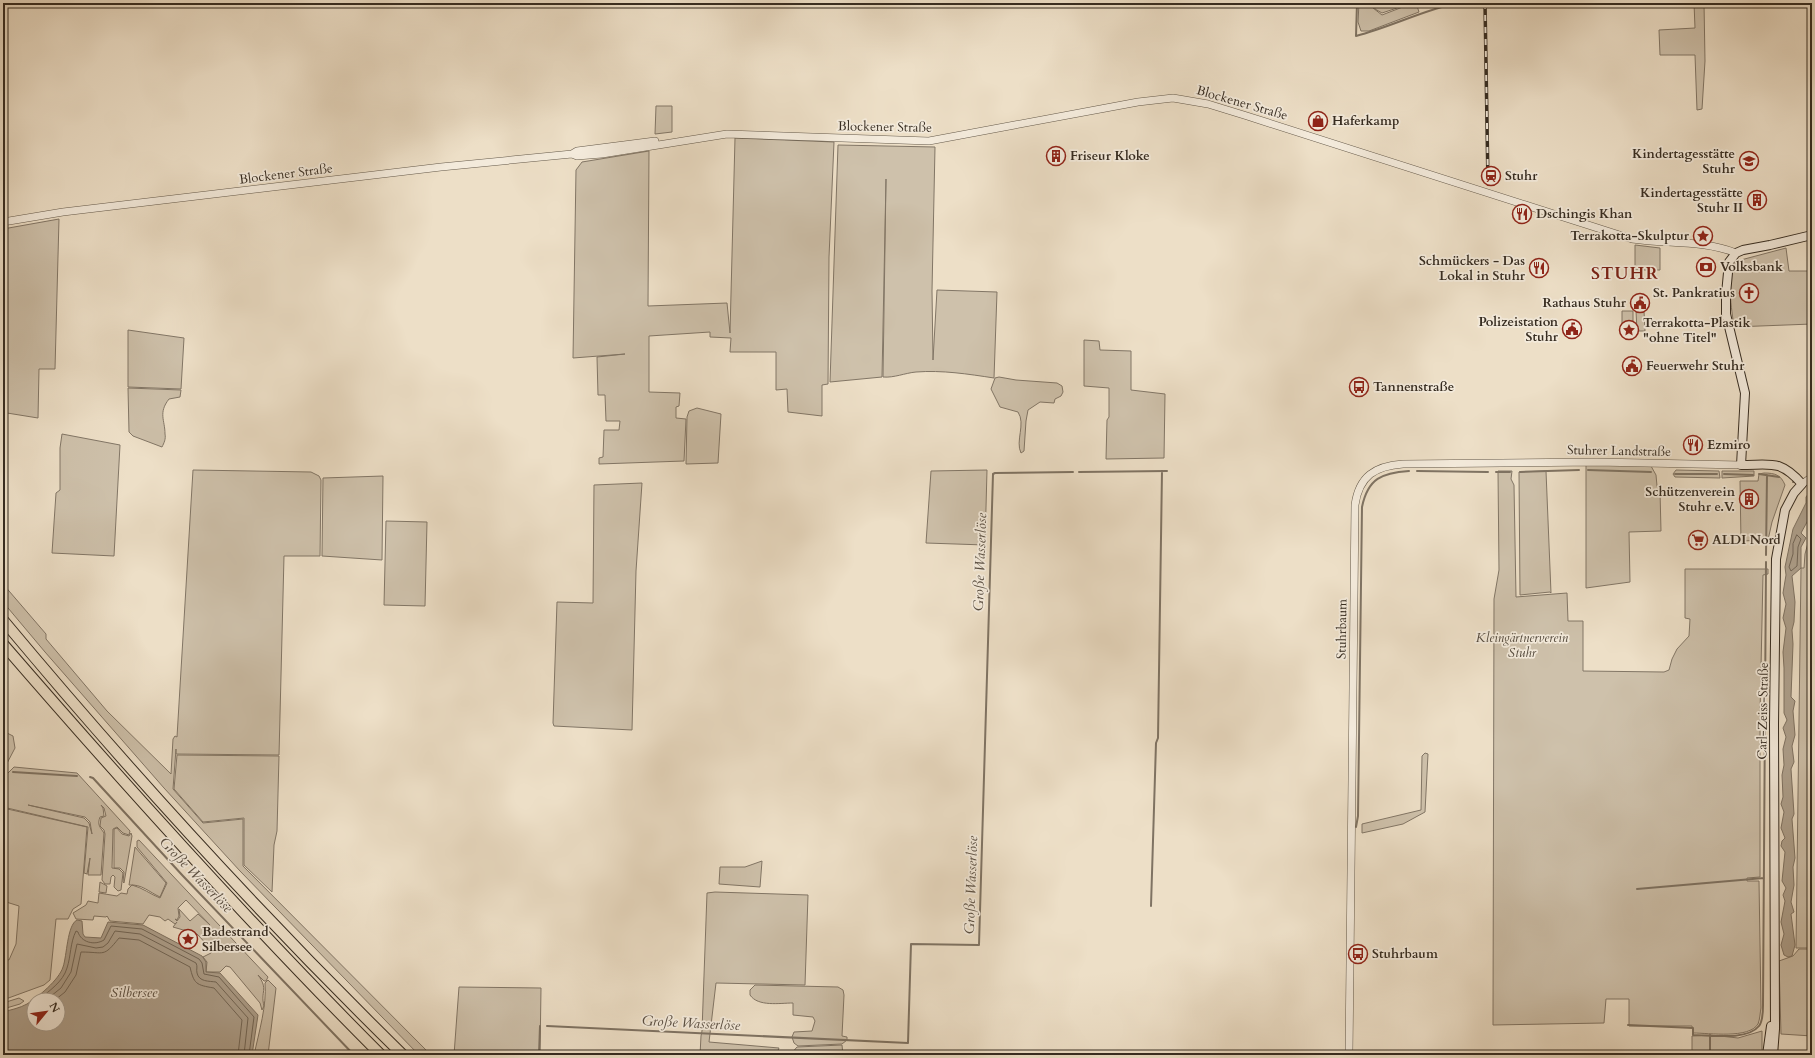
<svg xmlns="http://www.w3.org/2000/svg" width="1815" height="1058" font-family="Cardo,serif">
	<style>
		.green { fill: #cec1ab; stroke: #827666; fill-rule: evenodd }
		.water { fill: #afa28f; stroke: #7f7363; fill-rule: evenodd }
		.lines { fill: none; stroke-linecap: round; stroke-linejoin: round }
		.shore { stroke: #726758; stroke-width: 1 }
		.stream { stroke: #7f7363; stroke-width: 2 }
		.tertiary-casing { stroke: #64594a; stroke-width: 8 }
		.secondary-casing { stroke: #362c21; stroke-width: 10 }
		.motorway-casing { stroke: #362c21; stroke-width: 12 }
		.tertiary { stroke: #f3eadb; stroke-width: 7 }
		.secondary { stroke: #f3eadb; stroke-width: 8 }
		.motorway { stroke: #eddfc7; stroke-width: 10 }
		.rail-casing { stroke: #362c21; stroke-width: 3.5 }
		.rail { stroke: #f3eadb; stroke-width: 2; stroke-dasharray: 6; stroke-linecap: butt }
		.labels { text-anchor: middle; dominant-baseline: central; stroke-width: 3.5; stroke-linejoin: round; paint-order: stroke }
		.street-label { font-size: 13px; fill: #362c21; stroke: #f3eadb }
		.poi-label { font-size: 13px; font-weight: bold; fill: #362c21; stroke: #f3eadb; text-anchor: start }
		.park-label { font-size: 13px; font-style: italic; fill: #544a3d; stroke: #f3eadb }
		.water-label { font-size: 14px; font-style: italic; fill: #5a4f42; stroke: #f3eadb }
		.district-label { font-size: 17px; font-weight: bold; letter-spacing: 1px; fill: #7a1f14; stroke: #f3eadb }
	</style>
	<rect width="100%" height="100%" fill="#eddfc7"/>
	<filter id="stains"><feTurbulence type="fractalNoise" baseFrequency=".005" numOctaves="4"/><feColorMatrix values="0 0 0 0 .2 0 0 0 0 .09 0 0 0 0 .02 0 0 0 .5 -.17"/></filter>
	<radialGradient id="worn" r=".72"><stop offset=".6" stop-color="#630" stop-opacity="0"/><stop offset="1" stop-color="#630" stop-opacity=".3"/></radialGradient>
	<path class="green" d="M1359,3H1372L1373,8L1382,15L1413,3L1417,6L1419,12L1369,31H1361L1358,22Z
		M1373,3H1412L1382,13L1375,9Z
		M1694,3H1704L1705,61L1702,109L1697,110L1695,55H1660L1659,30L1695,28Z
		M656,106H672V132L655,134Z
		M735,138L834,142L829,257L828,384L822,385V416L788,412L787,389L776,390V352H730L731,338L710,337V332L649,336V392L680,393L679,406L676,407V418L686,419L684,461L599,464V458L603,457L604,430H619L620,421H606L605,395H598L597,357L625,354L573,358L576,170L582,162L649,151L648,306L727,303L730,333Z
		M838,145L935,147L932,291L933,360L937,290L997,292L994,378C968,374 942,370 916,372C905,373 894,378 883,377L886,179L882,377L830,382Z
		M59,219L55,369H39L38,418L7,413L3,410V229Z
		M1635,245L1660,248V270H1635Z
		M1786,248L1789,271H1812V324L1734,327C1732,311 1725,274 1737,261Z
		M1622,311H1633V331L1622,333Z
		M1636,311H1644L1645,331H1637Z
		M128,330L184,338L181,389L128,387Z
		M1084,340L1099,341L1100,350L1131,351V390L1165,394L1164,458L1106,459L1107,420L1109,417V388L1084,386Z
		M999,377L1016,380L1057,383L1062,386L1063,392L1061,396L1055,399L1054,403L1040,402L1028,410L1026,421L1024,451L1021,453C1015,441 1026,424 1018,412L1000,407L991,389L995,378Z
		M128,388L181,390L180,397L169,399C158,413 165,420 165,434C166,439 164,443 162,447L133,436L129,432Z
		M697,408L721,414L718,463L686,464L687,417L689,411Z
		M62,434L120,445L114,556L52,553L56,493L60,490V448Z
		M1586,464L1651,466L1656,475L1657,486L1660,491L1661,531L1629,532L1630,582L1586,588Z
		M193,470L311,472L319,476L321,480L320,556H284L279,755L176,754V749L173,789L203,823L243,819V866L431,1055H419L240,871L164,788L45,652L3,602V584L46,634V639L107,711L171,774L173,739L175,736L177,737Z
		M987,470L985,545L926,543L931,471Z
		M1676,470L1719,471L1720,478L1675,477L1673,474Z
		M1498,471H1512L1511,479L1514,485L1516,597L1567,593L1568,621H1583V671L1664,672L1669,670L1672,659L1677,649L1689,636L1690,619L1685,618V569H1768V574L1763,575L1760,714V877L1747,878V881H1759L1761,1008C1760,1013 1760,1019 1758,1024C1749,1039 1709,1033 1693,1033L1692,1026H1629V999H1606L1604,1023L1493,1025L1494,599L1499,570Z
		M1546,471L1551,593L1550,592L1520,595L1519,472Z
		M1722,471H1754V476L1722,478Z
		M1764,473C1775,473 1781,475 1785,485L1772,522L1768,540L1741,541L1740,481H1758L1759,474Z
		M383,476L382,560L322,556L323,478Z
		M642,483L636,571L632,730L554,726L553,723L557,602L593,603L594,485Z
		M386,521L427,522L425,606L384,605Z
		M1812,528V948H1796L1801,568H1804L1805,554Z
		M3,733H7L13,736L15,748L3,771Z
		M1425,753L1428,754L1425,812L1403,824L1362,833V824L1421,810L1422,756Z
		M177,755L279,756L277,831L274,845L272,892L244,865V818L203,822L174,789Z
		M14,767L77,773L130,831L129,835L123,833L117,827L113,829L112,868L119,869L123,873L121,890L118,891L114,887L115,877L113,875L111,877L110,884H105L102,880L105,834L104,830L100,826L101,818L106,816L104,808L101,805L103,808L104,816L100,817C97,825 100,827 104,833L101,875H88L90,858L87,874L84,873L88,827L3,807V778ZM28,805L85,817L90,822L92,834L89,823L84,818Z
		M3,808L87,827L81,904L73,909L68,919H56L50,980L44,985L3,1000V959L9,960L16,944L19,906L3,901Z
		M117,828L122,834L129,836L131,833L132,836L124,883L123,882L124,872L120,868H114V829Z
		M139,840L268,977L266,981H264L258,975C269,990 260,991 264,1006L262,1010L260,1003L230,967L226,966L220,972H206L207,962L203,957L211,953L212,950L197,934L173,927L177,922L175,924L168,919L165,921L160,917L149,915L143,924L110,921L107,916L106,917L94,916L93,920L76,919L73,913L86,905L88,901L98,903L99,893L117,896L121,893L127,894L128,889L132,885C143,888 150,894 160,898L167,883L137,847V841ZM186,900L210,925L198,914L190,921L179,909L180,917L177,921L175,919L177,920L179,916L178,908Z
		M135,847L166,883L160,897C149,892 142,884 129,885Z
		M762,861L760,887L719,884L720,867H745Z
		M100,882L107,886L106,893L99,892Z
		M715,892L808,895L805,985L716,983L709,1042L779,1048L776,1055H700L701,1036L702,1031L707,893Z
		M1799,949H1812V1036L1781,1034L1779,961L1793,956Z
		M268,980L276,988L268,1055H254C259,1032 267,1005 265,983Z
		M755,985L838,987L843,990L844,995L842,1036L847,1037V1040L842,1044L798,1046L794,1043L792,1037L794,1032L812,1031L815,1021L813,1017L793,1015V1003C780,1003 758,1007 750,995V990Z
		M459,987L541,988L540,1055H454Z
		M19,998L24,1001L20,1004L3,1009V1003Z
		M1762,1031V1055H1692V1036L1711,1035L1738,1038Z
		M842,1045L843,1055H790L797,1047Z"/>
	<path class="water" d="M1812,489V513L1801,533L1806,538L1801,547V568L1792,576L1795,602L1794,622L1792,630L1793,644L1791,697L1795,701L1793,711L1795,735L1792,746L1794,762L1791,769L1794,814L1792,819L1795,858L1793,867L1794,885L1791,902L1794,912L1791,914L1795,945L1792,956L1788,957L1784,955L1781,945L1784,934L1781,922L1785,901L1783,895L1786,888L1782,881L1785,852L1781,846L1782,841L1785,838L1781,828L1784,812L1781,804L1783,797L1782,775L1784,765L1783,749L1786,737L1783,728L1787,720L1784,713V668L1783,652L1786,628L1783,618L1786,604L1783,593L1786,575L1785,567L1793,529L1806,503V497Z
		M77,920L82,921L83,934L85,937L101,938L108,922L143,925L202,956L206,962V972L220,973L258,1015L252,1055H3V1012C10,1010 20,1008 27,1004C38,997 59,980 63,967C67,956 67,925 77,920ZM34,1000H58V1024H34Z"/>
	<g class="lines">
		<path class="shore" d="M1797,535L1801,539L1798,547L1797,566L1791,571L1789,567L1793,554V544Z
			M38,1000C49,991 63,982 67,968C71,956 70,943 76,931L78,932C81,942 94,946 104,940L111,926L142,929L199,959L202,963L204,974L219,977L254,1017L249,1055
			M46,1000L61,988L71,972L77,944L96,948L103,947L108,943L115,931L140,934L196,963C198,967 196,969 197,973C199,982 209,981 216,982L248,1018L244,1055
			M55,1000L65,992L76,975L81,952C105,952 103,958 119,938L139,940L190,967C194,984 196,985 214,988L242,1020L238,1055"/>
		<path class="stream" d="M1357,3L1356,36C1390,27 1422,11 1456,3
			M1588,470L1651,472
			M1417,471L1488,472
			M1079,472L1167,471
			M1496,472H1510
			M1520,472L1579,470
			M1675,474H1717
			M1724,474L1753,475
			M1759,474L1779,477
			M1793,482H1794
			M1766,555L1767,475
			M13,772L77,776
			M90,777L93,778L183,876L354,1055
			M1356,827L1358,816L1362,507C1368,478 1382,473 1409,471
			M1637,889L1764,878
			M1151,906L1156,743L1158,738L1162,471
			M1628,1025L1693,1028V1035C1710,1035 1747,1041 1759,1026C1763,1021 1763,1012 1763,1005L1766,562
			M547,1026L908,1043L911,944L979,945L993,474L995,473L1073,472
			M539,1055L540,1026
			M1710,1055V1035"/>
		<defs>
			<path id="tertiary" d="M572,154L577,156L602,154L727,134L929,141L1138,102L1173,98L1208,104L1247,116L1632,239C1667,244 1704,240 1736,253
				M3,222L63,212L441,167L572,154L577,151L655,141
				M1802,484L1812,477
				M1349,1055L1355,505C1359,476 1375,466 1403,464L1597,462L1741,465"/>
			<path id="secondary" d="M1767,1055L1771,1026
				M1773,1055L1775,1029L1774,724L1776,559L1785,510L1794,493L1802,484C1780,459 1771,465 1741,465L1745,393L1726,314V294L1729,262L1736,253L1743,250L1770,245L1812,235"/>
			<path id="motorway" d="M3,620C129,771 262,917 403,1055
				M3,644C125,785 249,923 381,1055"/>
		</defs>
		<use href="#tertiary" class="tertiary-casing"/>
		<use href="#secondary" class="secondary-casing"/>
		<use href="#motorway" class="motorway-casing"/>
		<use href="#tertiary" class="tertiary"/>
		<use href="#secondary" class="secondary"/>
		<use href="#motorway" class="motorway"/>
		<defs>
			<path id="rail" d="M1485,3L1488,184"/>
		</defs>
		<use href="#rail" class="rail-casing"/>
		<use href="#rail" class="rail"/>
	</g>
	<defs>
		<symbol id="shop-ring" viewBox="-11 -11 22 22"><circle r="9.5" fill="#f3eadb" stroke="#8f2418" stroke-width="1.5"/><path d="M-5-2.5h2.3a2.7 3.5 0 0 1 5.4 0H5L5.5 6h-11ZM-1.5-2.5h3a1.5 2.3 0 0 0-3 0Z" fill="#8f2418"/></symbol>
		<symbol id="building-ring" viewBox="-11 -11 22 22"><circle r="9.5" fill="#f3eadb" stroke="#8f2418" stroke-width="1.5"/><path d="M-4-6H4V6H1V3H-1V6H-4ZM-2.5-4.3h1.7v1.8h-1.7ZM.8-4.3h1.7v1.8H.8ZM-2.5-1h1.7V.8h-1.7ZM.8-1h1.7V.8H.8Z" fill="#8f2418"/></symbol>
		<symbol id="school-ring" viewBox="-11 -11 22 22"><circle r="9.5" fill="#f3eadb" stroke="#8f2418" stroke-width="1.5"/><path d="M0-5L7-2L0 1L-7-2ZM-4 1L0 2.5L4 1V4Q0 6-4 4Z" fill="#8f2418"/></symbol>
		<symbol id="station-ring" viewBox="-11 -11 22 22"><circle r="9.5" fill="#f3eadb" stroke="#8f2418" stroke-width="1.5"/><path d="M-3-6H3Q5-6 5-4V2Q5 4 3 4L4.5 6H3L1.5 4h-3L-3 6H-4.5L-3 4Q-5 4-5 2V-4Q-5-6-3-6ZM-3.5-4v3h7v-3ZM-3.5 1v1.5H-2V1ZM2 1v1.5H3.5V1Z" fill="#8f2418"/></symbol>
		<symbol id="restaurant-ring" viewBox="-11 -11 22 22"><circle r="9.5" fill="#f3eadb" stroke="#8f2418" stroke-width="1.5"/><path d="M-5-6h1v4h1v-4h1v4h1v-4h1v5L-1.5 .5V6h-2V.5L-5-1ZM5-6V6H3V1.5H1.5Q1.5-4 5-6Z" fill="#8f2418"/></symbol>
		<symbol id="sight-ring" viewBox="-11 -11 22 22"><circle r="9.5" fill="#f3eadb" stroke="#8f2418" stroke-width="1.5"/><path d="M0-6L1.8-2.2L6-1.7L2.9 1.2L3.7 5.4L0 3.3L-3.7 5.4L-2.9 1.2L-6-1.7L-1.8-2.2Z" fill="#8f2418"/></symbol>
		<symbol id="bank-ring" viewBox="-11 -11 22 22"><circle r="9.5" fill="#f3eadb" stroke="#8f2418" stroke-width="1.5"/><path d="M-6-4H6V4H-6ZM0-2.3a2.3 2.3 0 1 0 0 4.6a2.3 2.3 0 1 0 0-4.6Z" fill="#8f2418"/></symbol>
		<symbol id="church-ring" viewBox="-11 -11 22 22"><circle r="9.5" fill="#f3eadb" stroke="#8f2418" stroke-width="1.5"/><path d="M-1.2-6h2.4v3.5h3.3v2.4h-3.3V6h-2.4V-.1h-3.3v-2.4h3.3Z" fill="#8f2418"/></symbol>
		<symbol id="civic-ring" viewBox="-11 -11 22 22"><circle r="9.5" fill="#f3eadb" stroke="#8f2418" stroke-width="1.5"/><path d="M-.6-6.5H3V-4.5H.6V-3L4-1V1h2V6H-6V1h2V-1L-.6-3ZM-1.2 2.5V6h2.4V2.5Z" fill="#8f2418"/></symbol>
		<symbol id="bus-ring" viewBox="-11 -11 22 22"><circle r="9.5" fill="#f3eadb" stroke="#8f2418" stroke-width="1.5"/><path d="M-5-6H5V4H4V6H2V4H-2V6H-4V4H-5ZM-3.5-4V0h7V-4ZM-3.5 1.2v1.5H-2V1.2ZM2 1.2v1.5H3.5V1.2Z" fill="#8f2418"/></symbol>
		<symbol id="supermarket-ring" viewBox="-11 -11 22 22"><circle r="9.5" fill="#f3eadb" stroke="#8f2418" stroke-width="1.5"/><path d="M-6-5.5h2.5l.6 2H6L4.5 2H-2.5L-4.4-4H-6ZM-1.5 3.2a1.3 1.3 0 1 0 .1 0ZM3 3.2a1.3 1.3 0 1 0 .1 0Z" fill="#8f2418"/></symbol>
	</defs>
	<g fill-rule="evenodd">
		<use href="#shop-ring" x="1307" y="110" width="22" height="22"/>
		<use href="#building-ring" x="1045" y="145" width="22" height="22"/>
		<use href="#school-ring" x="1738" y="150" width="22" height="22"/>
		<use href="#station-ring" x="1480" y="165" width="22" height="22"/>
		<use href="#building-ring" x="1746" y="189" width="22" height="22"/>
		<use href="#restaurant-ring" x="1511" y="203" width="22" height="22"/>
		<use href="#sight-ring" x="1692" y="225" width="22" height="22"/>
		<use href="#bank-ring" x="1695" y="256" width="22" height="22"/>
		<use href="#restaurant-ring" x="1528" y="257" width="22" height="22"/>
		<use href="#church-ring" x="1738" y="282" width="22" height="22"/>
		<use href="#civic-ring" x="1629" y="292" width="22" height="22"/>
		<use href="#civic-ring" x="1561" y="318" width="22" height="22"/>
		<use href="#sight-ring" x="1618" y="319" width="22" height="22"/>
		<use href="#civic-ring" x="1621" y="355" width="22" height="22"/>
		<use href="#bus-ring" x="1348" y="376" width="22" height="22"/>
		<use href="#restaurant-ring" x="1682" y="434" width="22" height="22"/>
		<use href="#building-ring" x="1738" y="488" width="22" height="22"/>
		<use href="#supermarket-ring" x="1687" y="529" width="22" height="22"/>
		<use href="#sight-ring" x="177" y="928" width="22" height="22"/>
		<use href="#bus-ring" x="1347" y="943" width="22" height="22"/>
	</g>
	<g class="labels">
		<g class="street-label">
			<text transform="translate(1242 103) rotate(16)">Blockener Straße</text>
			<text transform="translate(885 127) rotate(1)">Blockener Straße</text>
			<text transform="translate(286 174) rotate(-7)">Blockener Straße</text>
			<text transform="translate(1619 451) rotate(1)">Stuhrer Landstraße</text>
			<text transform="translate(1342 629) rotate(-89)">Stuhrbaum</text>
			<text transform="translate(1763 711) rotate(-89)">Carl-Zeiss-Straße</text>
		</g>
		<g class="poi-label">
			<text x="1332" y="121">Haferkamp</text>
			<text x="1735" y="154" text-anchor="end">Kindertagesstätte<tspan x="1735" dy="15">Stuhr</tspan></text>
			<text x="1070" y="156">Friseur Kloke</text>
			<text x="1505" y="176">Stuhr</text>
			<text x="1743" y="193" text-anchor="end">Kindertagesstätte<tspan x="1743" dy="15">Stuhr II</tspan></text>
			<text x="1536" y="214">Dschingis Khan</text>
			<text x="1689" y="236" text-anchor="end">Terrakotta-Skulptur</text>
			<text x="1525" y="261" text-anchor="end">Schmückers - Das<tspan x="1525" dy="15">Lokal in Stuhr</tspan></text>
			<text x="1720" y="267">Volksbank</text>
			<text x="1735" y="293" text-anchor="end">St. Pankratius</text>
			<text x="1626" y="303" text-anchor="end">Rathaus Stuhr</text>
			<text x="1558" y="322" text-anchor="end">Polizeistation<tspan x="1558" dy="15">Stuhr</tspan></text>
			<text x="1643" y="323">Terrakotta-Plastik<tspan x="1643" dy="15">"ohne Titel"</tspan></text>
			<text x="1646" y="366">Feuerwehr Stuhr</text>
			<text x="1373" y="387">Tannenstraße</text>
			<text x="1707" y="445">Ezmiro</text>
			<text x="1735" y="492" text-anchor="end">Schützenverein<tspan x="1735" dy="15">Stuhr e.V.</tspan></text>
			<text x="1712" y="540">ALDI Nord</text>
			<text x="202" y="932">Badestrand<tspan x="202" dy="15">Silbersee</tspan></text>
			<text x="1372" y="954">Stuhrbaum</text>
		</g>
		<g class="park-label">
			<text x="1522" y="638">Kleingärtnerverein<tspan x="1522" dy="15">Stuhr</tspan></text>
		</g>
		<g class="water-label">
			<text transform="translate(980 562) rotate(-88)">Große Wasserlöse</text>
			<text transform="translate(196 875) rotate(46)">Große Wasserlöse</text>
			<text transform="translate(971 885) rotate(-88)">Große Wasserlöse</text>
			<text x="134" y="992">Silbersee</text>
			<text transform="translate(691 1023) rotate(3)">Große Wasserlöse</text>
		</g>
		<g class="district-label">
			<text x="1625" y="273">STUHR</text>
		</g>
	</g>
	<rect width="1815" height="1058" fill="none" stroke="#eddfc7" stroke-width="16"/>
	<rect x="4" y="4" width="1807" height="1050" fill="none" stroke="#362c21" stroke-width="2"/>
	<rect x="8" y="8" width="1799" height="1042" fill="none" stroke="#362c21"/>
	<g transform="translate(46 1012) rotate(61)"><circle r="19" fill="#f3eadb" stroke="#a79e91"/>
	<path d="M0-3L7 15L0 10L-7 15Z" fill="#8f2418"/>
	<text y="-6" font-size="11" font-weight="bold" text-anchor="middle" fill="#362c21">N</text>
	</g>
	<rect width="100%" height="100%" filter="url(#stains)"/>
	<rect width="100%" height="100%" fill="url(#worn)"/>
</svg>
